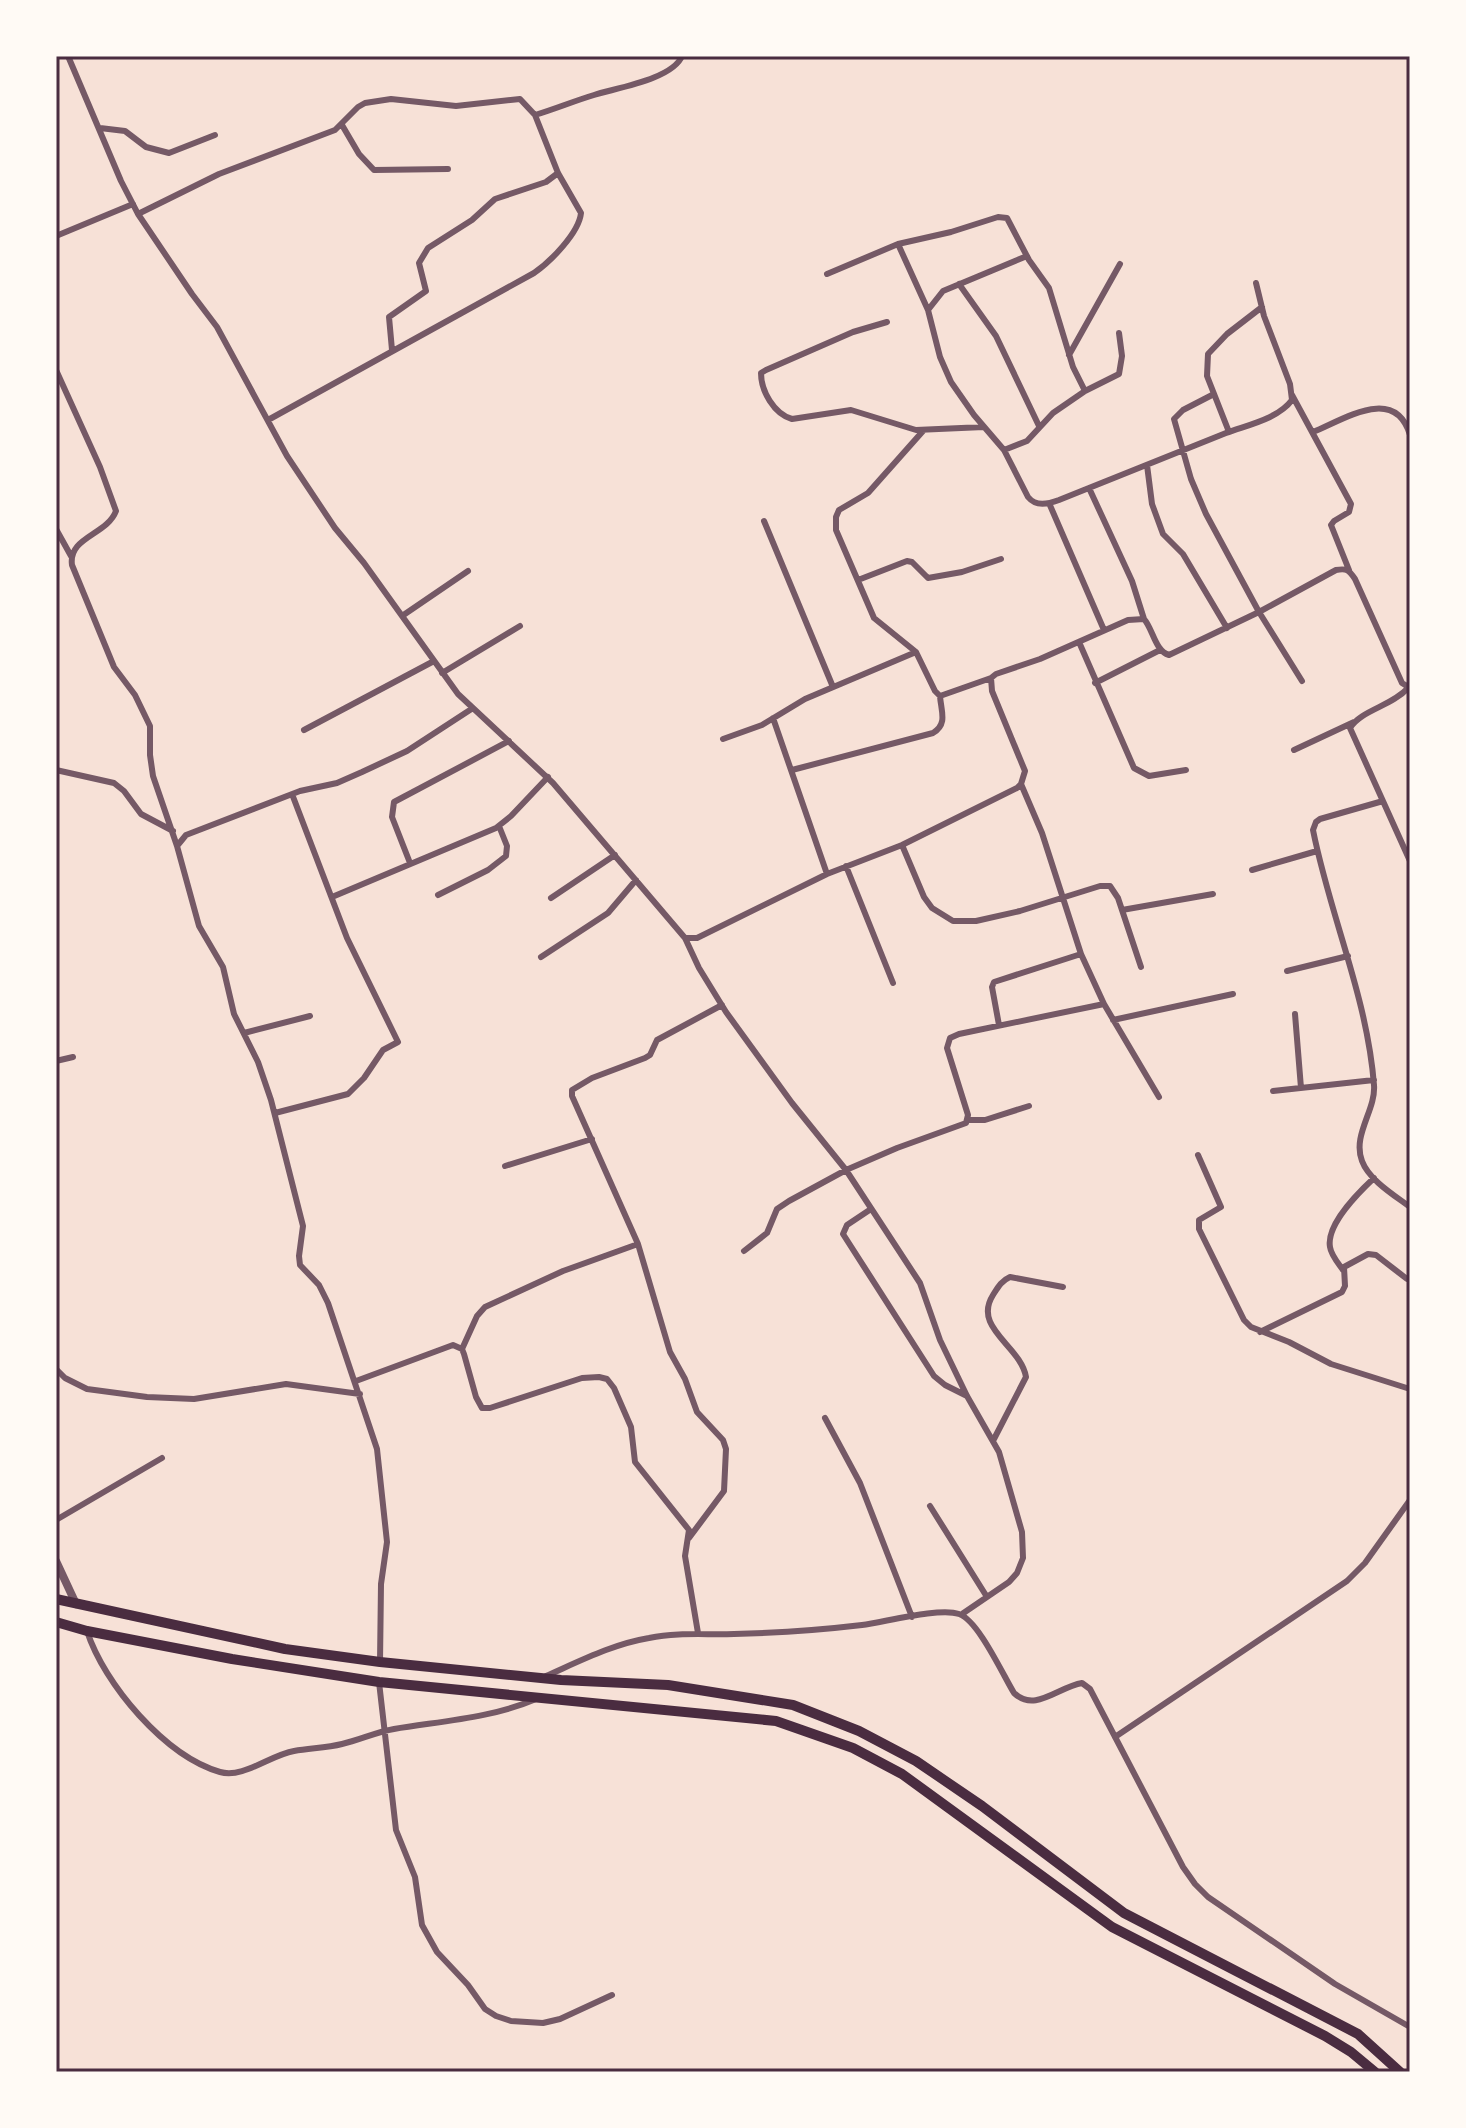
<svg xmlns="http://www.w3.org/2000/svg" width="1466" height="2128" font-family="'Source Sans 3',sans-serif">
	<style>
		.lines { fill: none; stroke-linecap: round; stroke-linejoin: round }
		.minor { stroke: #755966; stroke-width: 6 }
		.tertiary { stroke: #755966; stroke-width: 8 }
		.trunk { stroke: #4a2c40; stroke-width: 10 }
		.neatline { fill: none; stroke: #4a2c40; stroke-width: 3 }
	</style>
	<rect width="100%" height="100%" fill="#f7e1d7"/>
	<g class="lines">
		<path class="minor" d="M68,56L121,181L138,214L192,294L217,327L287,456L335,528L364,563L458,694L553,783L685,938H697L827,874L902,845L1017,788L1021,784L1025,771L992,691L991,678L996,674L1040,659L1128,620L1144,619C1153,629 1155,651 1169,655L1259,612L1336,570C1347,568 1349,570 1355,579L1402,683L1410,688
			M535,115C555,109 574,101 594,95C616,88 673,79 682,56
			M342,125L359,154L374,170L448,169
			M100,128L125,131L146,147L169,153L215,135
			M138,214L219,174L335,130L358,107L365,103L391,99L456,106L520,99L535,115L558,173L581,213C579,233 550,262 534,273L268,420
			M56,236L133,204
			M898,244L928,310L940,357L951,382L974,415L1004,450L1028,497C1036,507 1048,504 1059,500C1115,478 1170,455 1226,433C1247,425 1278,419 1292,400L1290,384L1264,316L1256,283
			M827,274L898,244L951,232L998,217L1007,218L1029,260L1049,288L1073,367L1085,391
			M959,284L996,336L1039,426
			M928,310L943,291L1027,256
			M887,322L853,332L766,370L761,373C761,391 774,414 792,419L851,410L916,430L984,427
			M392,350L389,317L426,291L419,263L428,248L472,220L495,199L546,182L558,173
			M1069,355L1120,264
			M56,370L100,467L116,511C107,535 68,537 72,565L114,667L135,695L150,726V755L153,776L177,846
			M1214,394L1183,410L1174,419L1191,479L1206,514L1259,612L1302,681
			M1292,395L1351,504L1349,512L1334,521L1331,525L1349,570
			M923,431L868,493L839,510L836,517V530L874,618L916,652L935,691L940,696L991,678
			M1229,432L1207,376L1208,354L1227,334L1262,307
			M1313,432C1345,419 1395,385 1410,435
			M1004,450L1027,441L1053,413L1085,391L1119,374L1122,356L1119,333
			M1147,465L1152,504L1163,534L1183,554L1227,628
			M1089,488L1132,581L1144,619
			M1049,503L1104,630
			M764,521L833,687
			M56,529L71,556
			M858,580L907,561L912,562L928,578L962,572L1001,559
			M402,616L468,571
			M1079,642L1134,768L1149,776L1186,770
			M442,673L520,626
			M1095,683L1160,650
			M1408,688C1392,706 1361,710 1350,728L1410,861
			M773,718L827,874
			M304,730L434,661
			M723,739L762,725L805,699L916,652
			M1294,750L1354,722
			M56,770L114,783L124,791L141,814L173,831
			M792,770L933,733C948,724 941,711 940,696
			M1021,784L1042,833L1081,954L1104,1004L1159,1097
			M1383,801L1320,819L1316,822L1313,830C1330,916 1367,996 1374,1085C1376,1110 1352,1135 1362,1161C1369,1180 1394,1195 1410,1207
			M902,845L924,897L932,908L953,921H976L1020,911L1100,886H1110L1118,898L1141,967
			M410,863L392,817L394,802L509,741
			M846,866L893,983
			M1252,870L1317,851
			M438,895L488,870L506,856L507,846L499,826
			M332,897L496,828L511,816L548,777
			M551,898L615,855
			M1122,910L1213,894
			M685,938L699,968L726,1012L792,1103L846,1170L920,1283L940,1340L967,1396L999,1452L1022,1532L1023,1558L1017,1573L1009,1582L962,1614
			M541,957L608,913L636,880
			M1287,971L1348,956
			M1295,1014L1301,1088
			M1113,1020L1233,994
			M999,1025L992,987L994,982L1081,954
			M244,1033L310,1016
			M56,1061L73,1057
			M1273,1091L1374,1080
			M275,1113L348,1094L364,1078L383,1050L398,1042L347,938L292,794
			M968,1120H985L1029,1106
			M1198,1155L1221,1207L1199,1220V1229L1244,1320L1251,1327L1289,1342L1331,1364L1410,1389
			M505,1166L592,1139
			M871,1209L847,1225L843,1234L934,1376L945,1385L967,1396
			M744,1251L767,1233L777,1209L789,1201L846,1170L897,1148L966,1123L968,1115L947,1048L950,1038L959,1034L1104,1004
			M1343,1270C1338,1263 1331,1255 1330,1247C1326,1225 1359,1192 1374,1178
			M1260,1332L1342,1292L1345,1286L1344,1267L1368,1254L1376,1255L1407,1279
			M462,1349L477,1316L485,1307L563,1271L638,1244
			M56,1369L65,1378L87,1389L147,1397L194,1399L286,1384L360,1394
			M356,1381L453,1345L462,1349L464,1354L476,1397L482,1408H490L582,1378L599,1377L607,1379L614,1388L631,1427L635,1462L689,1530L685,1556L698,1633
			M825,1418L860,1483L912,1617
			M994,1439L1026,1377C1021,1346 972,1328 993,1295C998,1287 1001,1281 1010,1277L1063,1287
			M930,1506L987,1597
			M56,1520L162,1458
			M689,1538L724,1491L726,1449L723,1440L697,1412L685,1379L670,1352L638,1244L572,1096V1090L592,1078L645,1058L650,1055L657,1040L722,1005
			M87,1631C104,1684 165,1756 220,1772C243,1779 270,1755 294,1751C310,1748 326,1748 342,1744C360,1740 376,1732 394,1729C442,1721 492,1718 536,1699
			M380,1662L381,1584L387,1542L377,1449L328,1303L319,1285L300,1265L299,1256L303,1226L271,1100L258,1062L234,1014L223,967L199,926L177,846L186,835L300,791L337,783L362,772L407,751L473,708
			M546,1676C580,1661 613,1644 649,1638C678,1632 705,1635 734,1634C777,1633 820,1630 862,1625C885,1622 940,1607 959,1614C978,1620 1003,1675 1014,1693C1035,1713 1058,1687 1082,1683L1090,1689L1183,1867L1195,1884L1208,1897L1335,1984L1410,2027
			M379,1682L396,1830L415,1877L422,1925L437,1952L468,1985L485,2009L496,2016L511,2021L543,2023L560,2019L612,1995
			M1115,1737L1347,1581L1365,1563L1410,1500"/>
		<path class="tertiary" d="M56,1561L76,1604"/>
		<path class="trunk" d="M56,1599L285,1649L380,1662L561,1680L668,1685L793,1705L859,1731L916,1761L982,1806L1124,1913L1358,2034L1400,2072
			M56,1622L87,1631L232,1659L379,1682L776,1721L853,1748L902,1774L1112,1927L1325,2036L1351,2052L1375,2072"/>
	</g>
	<rect width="1466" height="2128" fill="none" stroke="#fffaf5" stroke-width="116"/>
	<rect x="58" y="58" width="1350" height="2012" class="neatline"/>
</svg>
